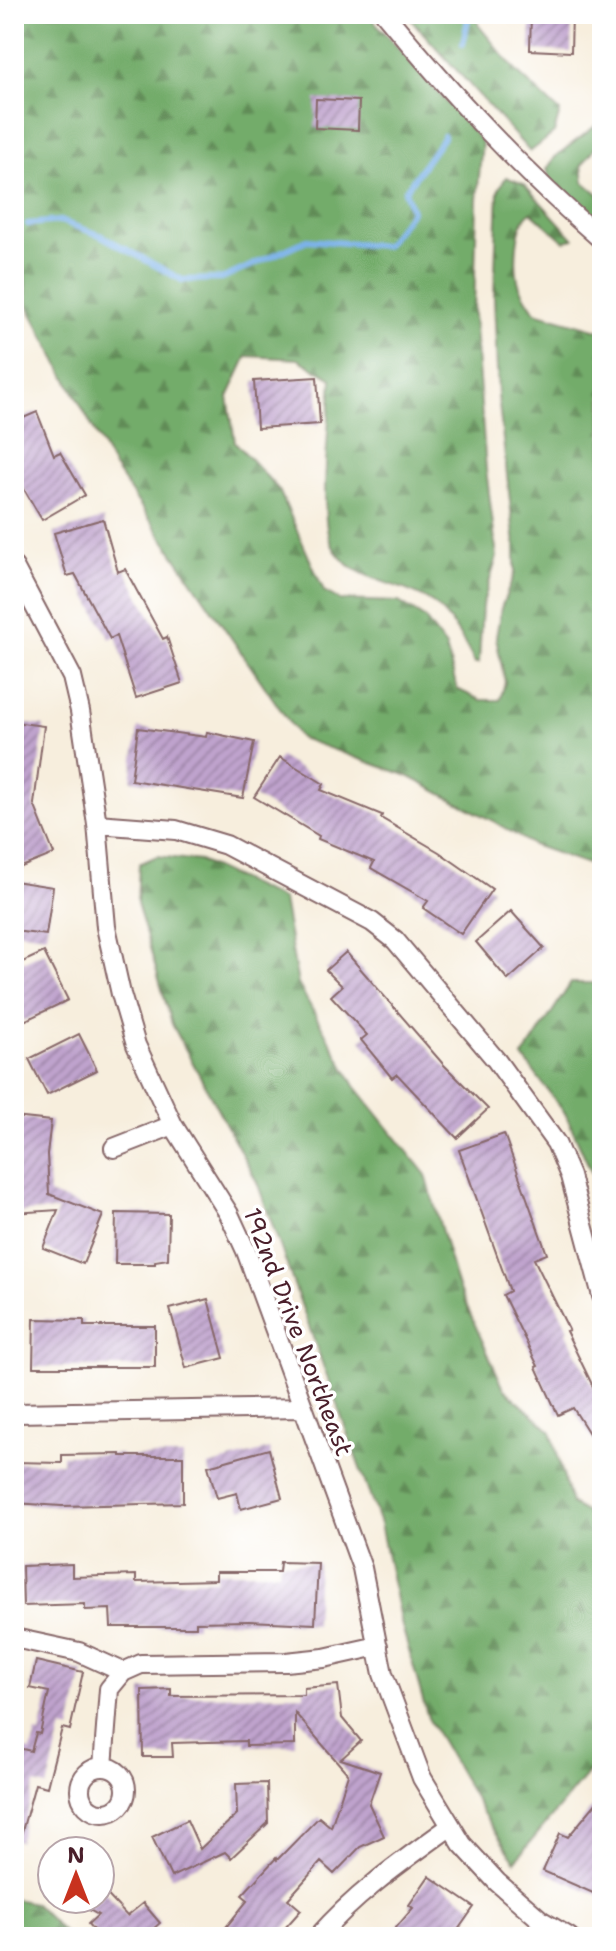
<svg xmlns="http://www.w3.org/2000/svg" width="616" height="1951" font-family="'Shantell Sans',sans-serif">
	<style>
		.forest { fill: url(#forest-firs); stroke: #5e664a; stroke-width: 2 }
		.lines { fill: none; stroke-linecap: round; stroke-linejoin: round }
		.stream { stroke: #78b0e8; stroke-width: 6 }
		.building { fill: url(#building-hatch) }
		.minor-casing { stroke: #876769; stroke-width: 22 }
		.minor { stroke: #fff; stroke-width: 18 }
		.labels { text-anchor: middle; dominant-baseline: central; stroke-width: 7; stroke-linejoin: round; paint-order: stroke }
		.street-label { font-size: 24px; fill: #4a1f2b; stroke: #fff }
	</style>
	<defs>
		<pattern id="forest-firs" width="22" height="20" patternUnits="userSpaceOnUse" patternTransform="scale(2)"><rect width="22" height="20" fill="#73ac6a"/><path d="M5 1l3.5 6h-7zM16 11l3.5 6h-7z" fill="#608b57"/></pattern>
		<pattern id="building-hatch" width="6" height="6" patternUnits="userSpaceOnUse" patternTransform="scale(2)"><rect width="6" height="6" fill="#bfa3cd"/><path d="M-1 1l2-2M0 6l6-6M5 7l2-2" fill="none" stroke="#9d84a7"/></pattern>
	</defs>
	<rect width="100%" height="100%" fill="#fff"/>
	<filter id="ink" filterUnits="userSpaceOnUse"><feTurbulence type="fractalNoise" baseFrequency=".0125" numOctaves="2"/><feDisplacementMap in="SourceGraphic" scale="16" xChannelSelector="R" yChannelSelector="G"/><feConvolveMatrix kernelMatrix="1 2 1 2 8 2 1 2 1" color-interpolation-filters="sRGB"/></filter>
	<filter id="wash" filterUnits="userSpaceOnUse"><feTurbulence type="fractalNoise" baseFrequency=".006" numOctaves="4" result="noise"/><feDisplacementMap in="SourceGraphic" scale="32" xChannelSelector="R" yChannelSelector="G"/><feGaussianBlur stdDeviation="1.8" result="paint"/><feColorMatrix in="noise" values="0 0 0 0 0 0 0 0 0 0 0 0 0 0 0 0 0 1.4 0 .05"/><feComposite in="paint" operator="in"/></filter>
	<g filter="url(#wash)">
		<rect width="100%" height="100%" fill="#f7eedd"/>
		<path class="forest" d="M14,14H368L482,142L477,200L474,315L486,469L497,557L482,606L479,663H475C464,642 449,613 428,600C395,580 350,582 331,543C318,518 330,413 332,379L298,359L247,356L228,397L235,442L279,490L324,591L340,600L399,602L424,618L446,647L457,689L480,700H500L505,682L496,637L501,608L515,573V545L498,396L494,297L498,191L506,177L524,184L574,239L564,241L531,212C515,222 514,266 519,284C522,293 530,304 535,312L602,331V879L596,867L533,845L493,821L408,776L300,738L113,466L28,306L14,176Z
			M406,14H478V25L517,72L560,112L554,133L530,152Z
			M602,121V147L595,148L582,165L584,182L602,197V233L551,185L547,169L556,156Z
			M157,856L200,861L283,900L298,984L355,1086L426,1175L457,1285L504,1389L551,1431L571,1504L602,1521V1756L515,1861L483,1813L428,1718L400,1619L380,1524L257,1182L172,1024L137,903L139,864Z
			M571,983H602V1171L592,1173L566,1115L523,1057Z
			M14,1899L34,1903L68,1937H14Z"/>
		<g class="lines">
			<path class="stream" d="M463,44L469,14
				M28,224L60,221L100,235L182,280L222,279L307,240L385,246L412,211L405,191L444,136"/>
		</g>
		<g id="blocks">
			<path class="building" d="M531,14H572L571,52L530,50Z
				M316,99L359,101L358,130L315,128Z
				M317,377L320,424L257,428L254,381Z
				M37,412L54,455L60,452L85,495L42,520L14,472V422Z
				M103,519L118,572L125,569L163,639L167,637L182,683L136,698L116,636L110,639L75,574L67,576L54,533Z
				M14,722L44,726L34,804L54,854L14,870Z
				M138,728L206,737L207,732L254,742L243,798L131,780Z
				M280,757L324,784L321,790L382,815L381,818L439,852L492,889L461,934L423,908L428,901L371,868L374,862L318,839L319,836L254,797Z
				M14,881L53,887L46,935L14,931Z
				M511,911L544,948L508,980L476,942Z
				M44,952L68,1000L24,1021L14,1000V966Z
				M346,952L443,1064L488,1109L457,1138L397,1074L392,1078L361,1040L367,1035L331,996L342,986L326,970Z
				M79,1034L97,1070L47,1095L29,1059Z
				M14,1117L51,1121L47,1154L49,1194L103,1215L83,1264L43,1248L58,1210L14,1213Z
				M504,1134L547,1254L534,1259L569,1330L566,1331L602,1405V1454L573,1408L558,1415L536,1367L538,1366L503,1295L510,1291L459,1150Z
				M116,1213L169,1214L168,1259L155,1261V1264H115Z
				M208,1299L224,1358L186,1368L170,1309Z
				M34,1319L84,1320V1326H155V1367H33Z
				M269,1449L282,1498L241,1509L237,1493L217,1498L208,1466Z
				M121,1454V1456H183V1503L62,1506L14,1503V1462L62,1463V1455Z
				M280,1562L318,1563L315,1624L249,1621L196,1622V1627H111L110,1609L85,1610V1604L23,1606L22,1566L72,1564V1577L136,1575V1582L216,1580V1572H279Z
				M36,1661L83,1672L70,1730L62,1728L47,1787L35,1784L19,1842L14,1841V1747L31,1751L36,1733L40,1734L49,1692L30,1688Z
				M338,1685L342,1718L361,1741L341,1759L380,1772L369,1804L384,1836L360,1847L334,1874L321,1862L288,1899L301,1910L277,1937H218L248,1900L242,1895L276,1858L277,1860L319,1817L331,1827L348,1774L295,1713V1745L246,1746V1741L172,1743L173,1757H143L142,1690L171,1689V1696L304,1695V1688Z
				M267,1783L268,1823L231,1858L225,1852L171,1877L152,1837L187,1820L200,1849L237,1814L236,1784Z
				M602,1796V1897L543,1871L560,1833L568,1837Z
				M429,1876L474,1907L453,1937H388L413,1908L409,1905Z
				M100,1887L127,1916L143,1903L160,1923L144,1937H99L88,1924L98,1915L70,1899H100Z"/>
		</g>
	</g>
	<g filter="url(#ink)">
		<use href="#blocks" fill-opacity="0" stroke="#876769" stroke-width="2"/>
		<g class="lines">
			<defs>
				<path id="minor" d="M385,14C453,96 521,170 602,240
					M14,567L72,677L80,711L97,824L106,927L121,994L136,1045L173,1125L229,1214L246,1251L362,1568L383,1674L422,1778L462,1844L497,1882L542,1921L569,1937
					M97,824L176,830L226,845L372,922L395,940L496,1060L556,1143L570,1176L602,1296
					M114,1148L173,1125
					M14,1413L303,1408
					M14,1638L79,1652L123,1672
					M103,1767L109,1689L123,1672L141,1664L286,1662L324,1658L378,1646
					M80 1790a23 23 0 1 1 46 0a23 23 0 1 1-46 0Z
					M318,1937C356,1893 404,1860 451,1826"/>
			</defs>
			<use href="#minor" class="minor-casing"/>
			<use href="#minor" class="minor"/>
		</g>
	</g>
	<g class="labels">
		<g class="street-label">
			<text transform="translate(298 1332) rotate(69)">192nd Drive Northeast</text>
		</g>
	</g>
	<rect width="616" height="1951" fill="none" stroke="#fff" stroke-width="48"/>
	<g transform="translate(76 1875)"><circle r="38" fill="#ffffff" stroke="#b7a5aa" stroke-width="2"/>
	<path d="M0-6L14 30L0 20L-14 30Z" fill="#c8321e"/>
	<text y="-12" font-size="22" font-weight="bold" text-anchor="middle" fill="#4a1f2b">N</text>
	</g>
</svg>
